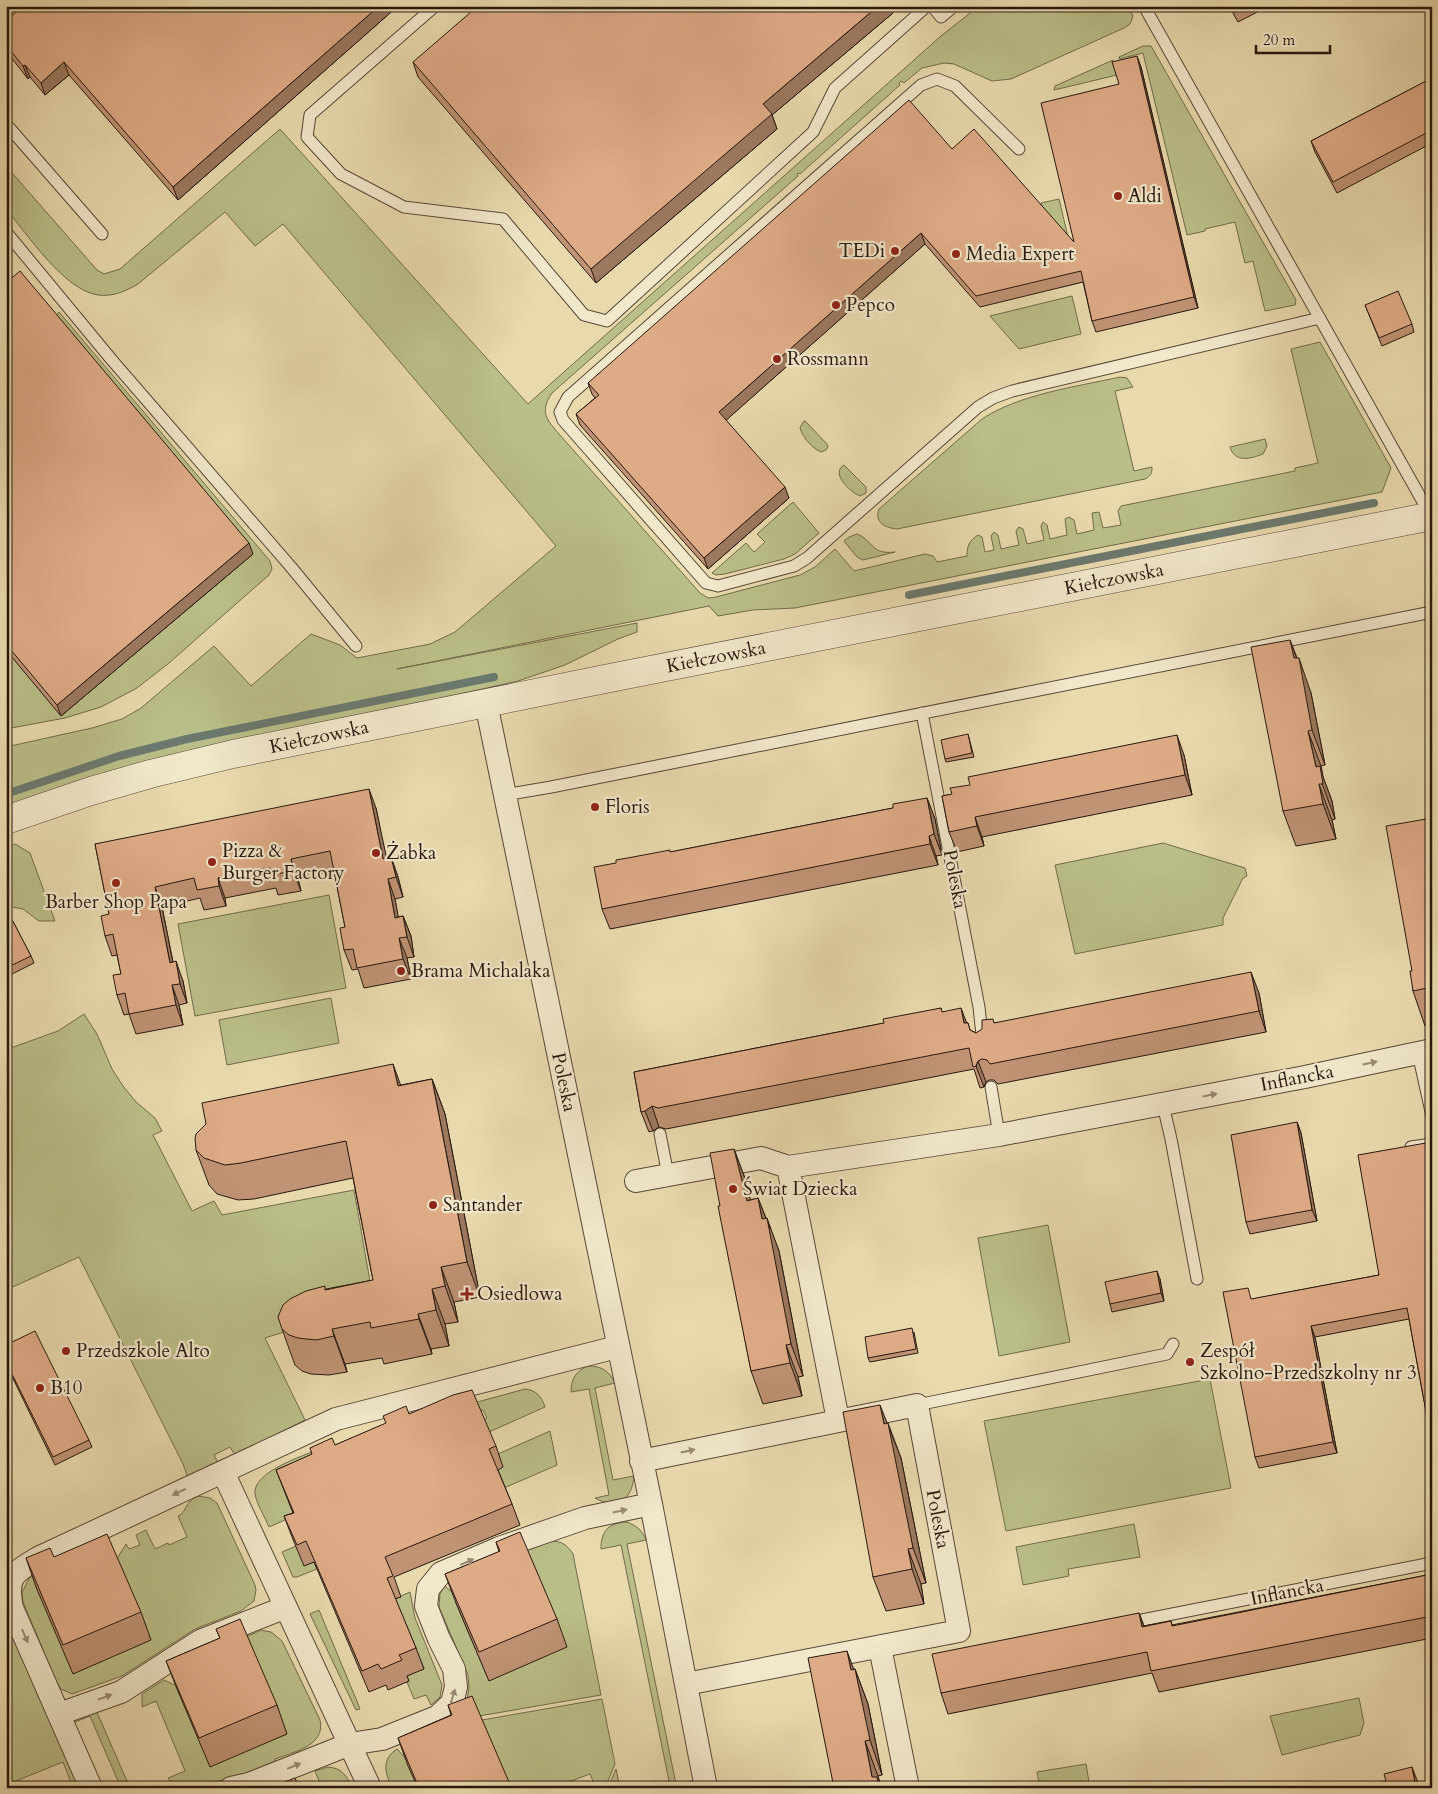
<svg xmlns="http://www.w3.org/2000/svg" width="1438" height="1794" font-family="Cardo,serif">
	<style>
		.green { fill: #babe88; stroke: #716b4b }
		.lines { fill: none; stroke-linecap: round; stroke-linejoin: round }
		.stream { stroke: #6b796e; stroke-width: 8 }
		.service-casing { stroke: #584836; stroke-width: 13 }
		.minor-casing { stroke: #584836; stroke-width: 24 }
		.tertiary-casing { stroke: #584836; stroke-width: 29 }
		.service { stroke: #f1e7ca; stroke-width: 11 }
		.minor { stroke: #f1e7ca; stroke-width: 22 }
		.tertiary { stroke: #f1e7ca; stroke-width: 28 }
		.wall { fill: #bf9374; stroke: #28180e }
		.shaded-wall { fill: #9b785e; stroke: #28180e }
		.building { fill: #deab87; stroke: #28180e }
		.oneway { fill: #978a75 }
		.poi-dot { fill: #8f2418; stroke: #f1e7ca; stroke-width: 2 }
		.labels { text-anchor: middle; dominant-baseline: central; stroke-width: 4.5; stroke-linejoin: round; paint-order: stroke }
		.poi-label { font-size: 19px; fill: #28180e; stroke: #f1e7ca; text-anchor: start }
		.street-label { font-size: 19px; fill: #28180e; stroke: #f1e7ca }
	</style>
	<rect width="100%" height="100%" fill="#e9daae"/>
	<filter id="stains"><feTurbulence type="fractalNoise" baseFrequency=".004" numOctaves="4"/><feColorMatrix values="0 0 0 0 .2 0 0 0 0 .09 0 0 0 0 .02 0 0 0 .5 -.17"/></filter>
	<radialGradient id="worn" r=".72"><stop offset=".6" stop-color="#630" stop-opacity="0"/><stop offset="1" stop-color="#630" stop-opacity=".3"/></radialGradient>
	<path class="green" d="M979,6H1128L1133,16L1130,24L1124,28L1011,79L992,81L954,64L944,63L922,68L904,83L901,81L899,83L900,85L800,174L799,173L797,174L798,176L552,393C539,412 547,420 559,434L700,593L708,598L716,597L800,575L815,567L835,549L854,571L925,554L933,556L937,562L967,556C967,546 969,541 978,535L982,537L985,552L994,550L991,536L994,532L998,535L1001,549L1019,545L1016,531L1019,527L1023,529L1027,544L1044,540L1041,526L1043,522L1047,525L1050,539L1067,535L1065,519L1069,517L1074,520L1077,534L1094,530L1092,513L1099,512L1103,528L1121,525L1118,511L1121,506L1295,471V468L1318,463L1291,349L1320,342L1391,468L1382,492L795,608L753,610L718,616L709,606L397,669L637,623V632L618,639L565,665L518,681L350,719L6,807V747L92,728L122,719L141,708L214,646L251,686L311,634L340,645L357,658L430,644L455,632L556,546L283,224L255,246L225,212L138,284C126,291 113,297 98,295C64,290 28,235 6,209V166L97,270L104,274L120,269L280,129L528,404L941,36Z
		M1143,46H1151L1296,300L1295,305L1265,311L1253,261L1245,263L1235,222L1205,229V231L1187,235L1143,53L1119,59V57Z
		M1113,60L1117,75L1054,90L1055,86Z
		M1059,199L1079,283L1062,287L1041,203Z
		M1072,296L1081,334L1019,349L990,316Z
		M59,312L270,561L272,569L269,575L169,663L137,688L101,707L65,718L6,729V650L62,715L54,318Z
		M1120,377L1127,378L1133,387L1115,391L1134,471L1152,467C1152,473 1151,476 1145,479L897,529C885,528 874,522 879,509L982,419C1020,394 1075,387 1120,377Z
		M805,421L827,444L828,447L826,450L821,452C812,448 803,438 800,428L803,422Z
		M1265,439L1267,446L1263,454C1250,459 1235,463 1230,447Z
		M844,465L866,487V493L860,496C850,492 830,473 844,465Z
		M793,502L819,533L795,554L784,559L725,574L716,575L712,573L746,543L754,552L765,542L757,534Z
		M857,534C874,541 871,555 895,552L863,560L857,557L844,541L849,537Z
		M1163,843L1245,868L1247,876L1243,878L1223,918V925L1075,954L1055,865Z
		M15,844L30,853L55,921H39L23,909L6,906V847Z
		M329,895L346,988L195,1016L178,924Z
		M331,998L339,1043L227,1065L219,1020Z
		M84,1014L97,1034L112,1069L123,1086L136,1102L155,1118L162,1131L153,1135L192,1211L214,1201L222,1215L354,1190L374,1304L265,1338L305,1420L235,1455L230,1447L214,1455L218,1463L188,1478L183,1464L79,1257L6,1290V1051L8,1049L58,1031Z
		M1048,1225L1070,1342L999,1356L978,1238Z
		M588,1366C602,1366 609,1371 615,1383L595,1388L613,1480L634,1476C632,1501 616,1510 595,1498L609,1495L589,1389L571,1392C571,1379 576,1371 588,1366Z
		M1210,1379L1231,1488L1006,1531L984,1421Z
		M525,1389C536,1390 542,1397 545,1407L489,1432L483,1420L487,1418L483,1410L397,1424Z
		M550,1431L557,1465L504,1488L497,1470L498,1454Z
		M319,1449L294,1516L269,1527C265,1517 257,1505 255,1494C252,1472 303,1456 319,1449Z
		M199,1496L210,1498L217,1503L255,1585L256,1590L254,1601L241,1611L195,1629L122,1676L72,1694L61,1689L56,1681L23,1602L22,1593L29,1578L57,1565H113L126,1544L129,1549L140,1545L136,1535L146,1530L155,1549L168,1543L169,1545L187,1537L178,1516C188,1511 184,1501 199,1496Z
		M627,1522C637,1526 642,1530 646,1540L627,1544L676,1784L693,1781V1788H661L670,1786L621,1545L601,1549C601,1530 609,1523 627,1522Z
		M1134,1524L1140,1557L1068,1569L1069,1576L1023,1585L1016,1547Z
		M551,1541C562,1541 567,1545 573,1554L601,1695L456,1720L467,1700L469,1688L468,1675L439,1607L440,1593L445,1586L461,1600L456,1603L489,1681L496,1563Z
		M296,1546L314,1562L317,1569L297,1577H293L282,1552Z
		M410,1592L415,1618L442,1685L440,1697L431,1705L426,1695L414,1699L407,1682L409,1681L407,1676L424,1668L394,1599Z
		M319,1610L356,1699L360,1709L356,1710L310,1614Z
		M6,1617L79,1788H73L63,1762L6,1785Z
		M261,1630L271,1632L282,1641L320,1720C326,1746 293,1752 275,1759L276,1765L246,1776L181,1788L175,1787L168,1778L185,1771L156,1701L142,1707V1694L164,1680L181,1688L216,1651Z
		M1359,1698L1364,1723L1360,1735L1282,1755L1270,1716Z
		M602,1699L615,1764L605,1788H596L590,1774L571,1781L572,1785L565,1788H510L465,1723Z
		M95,1708L130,1788H121L90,1716L70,1724L68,1719Z
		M397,1749L412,1765L418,1788H392C385,1773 381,1759 397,1749Z
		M1086,1764L1090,1788H1040L1037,1772Z
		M328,1767C342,1768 347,1776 352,1788H322L315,1771Z
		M616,1769L620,1788H608Z"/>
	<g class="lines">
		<path class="stream" d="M909,595L1374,503
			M6,794L119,756L187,739L494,677"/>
		<defs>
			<path id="service" d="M435,6L310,115L307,137L341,174L404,207L503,219L584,315L607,321L813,132L835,88L927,6
				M932,6L941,17L954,6
				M1144,6L1431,516
				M6,124L102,234
				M1019,149L955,86L937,79L921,85L568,397L560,412L563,420L706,583L718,586L794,566L807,558L978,407L993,398L1012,391L1320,318
				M6,232L111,359L291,567L356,646
				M922,713L979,1007L983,1044
				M504,795L551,787L1432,612
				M1418,1053L1432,1116
				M991,1087L999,1135
				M1163,1105L1171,1139L1197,1279
				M660,1134L668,1175
				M1411,1147L1432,1144
				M917,1405L1167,1354L1173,1344
				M1142,1620L1432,1563"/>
			<path id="minor" d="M486,703L651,1504L706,1788
				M788,1167L838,1420
				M636,1181L761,1158L788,1167L999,1135L1305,1077L1432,1050
				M641,1461L917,1405L959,1631L686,1684
				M223,1472L370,1788
				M880,1647L908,1788
				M59,1714L121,1692L200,1641L286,1607
				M91,1788L12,1608C6,1577 13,1573 38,1558L336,1419L617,1347
				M231,1788L249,1784L350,1744L382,1739L437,1717L452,1703L456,1687L454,1669L439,1639L426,1606L428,1589L441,1573L499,1548L585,1518L651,1504"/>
			<path id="tertiary" d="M6,820L91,791L150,774L233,754L610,678L1432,516"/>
		</defs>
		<use href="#service" class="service-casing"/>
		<use href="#minor" class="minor-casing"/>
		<use href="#tertiary" class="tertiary-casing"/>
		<use href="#service" class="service"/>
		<use href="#minor" class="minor"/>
		<use href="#tertiary" class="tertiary"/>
	</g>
	<path class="wall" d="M398,6L178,200L69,75L45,95L30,77L28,79L6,51V21Z
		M1229,6H1269L1238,22Z
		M893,13L772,115L777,129L596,283L418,77L413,62Z
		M1141,67L1198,308L1096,332L1092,321L1083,282L980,307L925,244L726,420L789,498L708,569L580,425L576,414L595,398L592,394L588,383L952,149L1074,242L1119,84Z
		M1432,78V143L1337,193L1315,152L1311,141Z
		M6,283L253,554L61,716L6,650Z
		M1365,305L1412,324L1414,332L1382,346Z
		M1290,640L1311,693L1325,765L1321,766L1323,777L1332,801L1335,819L1332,820L1336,839L1296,846L1283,811Z
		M968,734L974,757L946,762L945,759Z
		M1184,755L1192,795L982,837L984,846L957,852L949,832L942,796Z
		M927,798L935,819L942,855L936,856L938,865L610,929L602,909L671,852L893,808Z
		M376,808L386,859L391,857L398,877L403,897L395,899L398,917L403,916L411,936L414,957L407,958L411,979L364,988L358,969L352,970L344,950L345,927L334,871L298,879L301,891L278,895L276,888L225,898L226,906L204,910L200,898L162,907L173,962L183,981L187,1003L179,1005L183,1025L136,1034L129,1014L124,1015L117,995L121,974L117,955L112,956L105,936L109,914L95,844Z
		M1432,835V1025L1425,1026L1413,991L1412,971Z
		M6,908L31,956L34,963L6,977Z
		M1259,993L1266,1032L998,1084L994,1080H989L986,1082L984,1087L980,1088L974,1069L666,1129L659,1127L653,1131L649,1132L641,1112L634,1072L884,1023L941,1008L942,1012L968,1023L970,1030L976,1033L994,1023Z
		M432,1079L445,1114L480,1297L454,1302L458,1322L445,1324L449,1346L431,1349L432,1354L384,1364L382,1358L345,1364L347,1372L329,1375L311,1374L302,1371L295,1365L282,1329L326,1289L373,1280L353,1178L254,1199L238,1200L217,1194L209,1185L196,1150L401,1085Z
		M1297,1122L1301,1133L1317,1221L1250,1234L1246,1222Z
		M734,1149L746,1181L750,1200L758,1198L766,1218L779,1251L803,1376L798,1377L802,1396L763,1404L751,1371L720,1206Z
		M1430,1154L1432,1165V1444L1409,1319L1315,1337L1337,1453L1259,1468L1255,1457L1253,1299L1379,1275Z
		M1160,1279L1164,1301L1112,1312L1110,1304Z
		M914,1332L918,1353L870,1362L868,1358Z
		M6,1345L89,1440L92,1447L55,1465L6,1364Z
		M409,1414L496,1446L503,1467L498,1470L512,1504L520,1525L394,1577L401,1597L395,1599L416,1648L424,1669L407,1676L409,1681L388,1690L386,1685L369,1692L314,1562L304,1566L292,1537L284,1516L293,1513L276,1470Z
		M887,1423H888L901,1458L926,1583L921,1584L924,1604L886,1611L873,1577Z
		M496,1542L557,1619L567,1647L489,1681L456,1603L445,1574L499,1552Z
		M54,1557L141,1612L151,1640L73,1674L36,1587L26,1558Z
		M1432,1574V1638L1159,1692L1152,1673L948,1714L941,1693L1139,1613L1144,1626L1171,1621L1172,1625Z
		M216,1629L277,1705L287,1734L210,1767L177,1689L166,1661L220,1638Z
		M854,1669H855L868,1704L882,1775L878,1776L881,1788H834Z
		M448,1705L509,1782L511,1788H418L408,1766L398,1738L451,1715Z"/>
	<path class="shaded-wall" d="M379,6H398L178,200L173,187Z
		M878,6H890L893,13L772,115L777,129L596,283L591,269L763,104Z
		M1137,56L1141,67L1198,308L1194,297Z
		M64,62L69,75L45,95L41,83Z
		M25,65L30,77L28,79L23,66Z
		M921,233L925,244L723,423L719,412Z
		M785,487L789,498L708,569L704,558Z
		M249,543L253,554L61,716L57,705Z
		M1290,640L1300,667L1299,658L1311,693L1325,765L1312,730L1294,658Z
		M1308,731L1321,766L1323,777L1332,801L1335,819L1316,767Z
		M1177,735L1184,755L1192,795L1185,775Z
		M1319,784L1332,820L1336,839L1323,804Z
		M369,789L376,808L391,879L383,859Z
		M927,798L935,819L942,855L934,834Z
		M975,817L982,837L984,846L977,826Z
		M1426,819L1432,835V846L1429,839Z
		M929,836L936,856L938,865L930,844Z
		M391,857L398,877L403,897L396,877Z
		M291,859L298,879L301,891L293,871Z
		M218,878L225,898L226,906L219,886Z
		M388,879L395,899L402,938L395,918Z
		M155,887L162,907L177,983L170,963Z
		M403,916L411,936L414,957L407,937Z
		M399,938L407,958L411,979L403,959Z
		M176,961L183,981L187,1003L180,984Z
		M1251,972L1259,993L1266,1032L1259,1011Z
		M172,985L179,1005L183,1025L176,1005Z
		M961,1008L969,1029L964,1023Z
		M978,1061L986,1082L984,1087L976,1066Z
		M393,1064L406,1100L398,1086Z
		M432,1079L445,1114L480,1297L467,1262Z
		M652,1106L659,1127L653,1131L645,1111Z
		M1297,1122L1301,1133L1317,1221L1312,1210Z
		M1426,1143L1430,1154L1432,1165V1176Z
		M734,1149L746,1181L758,1233L747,1201Z
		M758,1198L770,1229L767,1218L779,1251L803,1376L791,1344L762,1219Z
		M441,1267L454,1302L458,1322L445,1286Z
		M1157,1271L1160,1279L1164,1301L1161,1293Z
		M432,1289L445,1324L449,1346L436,1310Z
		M418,1314L431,1349L432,1354L419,1319Z
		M1311,1326L1315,1337L1337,1453L1333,1442Z
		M332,1329L345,1364L347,1372L334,1336Z
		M786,1345L798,1377L802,1396L790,1363Z
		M880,1405L901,1458L926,1583L913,1548L884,1424Z
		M908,1549L921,1584L924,1604L912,1569Z
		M1139,1613L1147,1634L1142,1627Z
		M847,1651L857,1678L855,1669L868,1704L882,1775L870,1740L851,1670Z
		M865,1741L878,1776L881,1788H876L872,1777Z
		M1412,1767L1420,1788H1416Z"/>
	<path class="building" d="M23,6H379L173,187L64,62L41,83L25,65L23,66L6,45V21Z
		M478,6H878L763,104L772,114L591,269L413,62Z
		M1231,6H1246L1234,13Z
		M1137,56L1194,297L1092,321L1081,271L976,296L921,233L719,412L785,487L704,558L576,414L599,395L588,383L909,100L952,149L974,129L1074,242L1041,103L1119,84L1112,62Z
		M1432,78V130L1333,182L1311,141Z
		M20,271L249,543L57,705L6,644V283Z
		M1398,291L1412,324L1379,338L1365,305Z
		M1290,640L1294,658H1299L1312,730L1308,731L1316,767L1320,766L1323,784H1319L1323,804L1283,811L1251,647Z
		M968,734L972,753L945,759L941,740Z
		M1177,735L1185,775L975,817L977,826L949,832L942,796L952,794L950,788L970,785L968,777Z
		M369,789L383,859L391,857L396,877L388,879L395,918L403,916L407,937L399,938L403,959L357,968L353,949L344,950L340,928L345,927L330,851L291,859L293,871L271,875L270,868L218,878L219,886L197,890L194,878L155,887L170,963L176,961L180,984L172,985L176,1005L129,1014L125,993L117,995L113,975L121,974L113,934L105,936L101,916L109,914L95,844Z
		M927,798L934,834L929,836L930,844L602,909L594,867L616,863V860L633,857L670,850V852L893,808V804Z
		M1426,819L1429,839L1432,838V987L1413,991L1410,971H1412L1386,826Z
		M6,908L31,956L6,968Z
		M1251,972L1259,1011L990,1064L987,1060L982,1059L978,1061L976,1066L973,1067L969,1048L658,1108L652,1106L645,1111L641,1112L634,1072L884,1023L883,1019L941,1008L942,1012L961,1008L964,1023H968L970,1030L976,1033L982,1029V1020L993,1019L994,1023Z
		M393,1064L398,1086L432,1079L467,1262L441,1267L445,1286L432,1289L436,1310L418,1314L419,1319L371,1328L370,1322L332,1329L334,1336L316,1340L298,1338L289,1335L282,1329L278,1317L283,1305L290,1299L306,1291L325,1286V1290L373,1280L346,1141L241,1163L225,1165L204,1158L196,1150L195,1138L196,1134L206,1124L202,1103Z
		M1297,1122L1312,1210L1246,1222L1231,1135Z
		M1426,1143L1432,1176V1444L1407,1308L1311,1326L1333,1442L1255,1457L1223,1292L1248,1288L1251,1299L1379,1275L1358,1155Z
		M734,1149L747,1201L758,1198L762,1219L767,1218L791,1344L786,1345L790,1363L751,1371L718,1206H720L710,1153Z
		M1157,1271L1161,1293L1110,1304L1105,1282Z
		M912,1328L916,1349L868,1358L865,1337Z
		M35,1331L89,1440L53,1457L6,1362V1345Z
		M472,1390L496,1446L489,1449L512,1504L385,1557L393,1576L387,1578L416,1648L399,1655L402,1660L381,1669L378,1664L362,1671L306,1541L297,1545L284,1516L294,1513L276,1470L312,1454L310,1448L332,1438L335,1445L386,1423L383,1416L406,1406L409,1414L453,1395Z
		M880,1405L884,1424L888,1423L913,1548L908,1549L912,1569L873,1577L843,1412Z
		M520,1532L557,1619L479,1652L445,1574L500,1551L496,1542Z
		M107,1534L141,1612L63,1645L26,1558L50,1548L54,1557Z
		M1432,1574V1616L1151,1671L1147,1652L941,1693L932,1654L1139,1613L1142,1627L1171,1621L1172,1626Z
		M240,1619L277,1705L199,1738L166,1661L220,1638L216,1629Z
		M847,1651L851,1670L855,1669L870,1740L865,1741L872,1777H877L879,1788H834L808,1658Z
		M472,1696L509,1782L497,1788H419L398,1738L452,1715L448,1705Z
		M1412,1767L1416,1788H1366V1786L1386,1781L1384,1774Z
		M295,1778L299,1788H270Z"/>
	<defs><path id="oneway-solid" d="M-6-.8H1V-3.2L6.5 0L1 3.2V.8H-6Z" transform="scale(1.25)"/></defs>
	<g class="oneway">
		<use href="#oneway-solid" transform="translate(1370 1063) rotate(-12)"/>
		<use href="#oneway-solid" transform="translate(1210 1095) rotate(-11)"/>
		<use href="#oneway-solid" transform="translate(688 1451) rotate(-12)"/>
		<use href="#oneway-solid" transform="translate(179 1492) rotate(155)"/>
		<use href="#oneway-solid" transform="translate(620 1511) rotate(-12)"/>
		<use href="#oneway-solid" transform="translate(467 1562) rotate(-23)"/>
		<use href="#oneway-solid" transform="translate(25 1636) rotate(66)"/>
		<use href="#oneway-solid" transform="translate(453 1696) rotate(-73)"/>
		<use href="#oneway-solid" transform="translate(105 1697) rotate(-20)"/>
		<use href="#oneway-solid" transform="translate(294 1766) rotate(-22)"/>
	</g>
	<g class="poi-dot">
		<circle cx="1118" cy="196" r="5"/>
		<circle cx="895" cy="251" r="5"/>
		<circle cx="956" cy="254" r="5"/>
		<circle cx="836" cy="305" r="5"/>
		<circle cx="777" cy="359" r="5"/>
		<circle cx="595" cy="807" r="5"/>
		<circle cx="376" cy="853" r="5"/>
		<circle cx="212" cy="862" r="5"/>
		<circle cx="116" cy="883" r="5"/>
		<circle cx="401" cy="971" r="5"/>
		<circle cx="733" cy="1189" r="5"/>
		<circle cx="433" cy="1205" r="5"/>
		<path d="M464.5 1286.5h5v5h5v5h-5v5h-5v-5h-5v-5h5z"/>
		<circle cx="66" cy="1351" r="5"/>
		<circle cx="1190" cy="1362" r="5"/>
		<circle cx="40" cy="1388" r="5"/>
	</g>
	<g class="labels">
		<g class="poi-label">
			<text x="1128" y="196">Aldi</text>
			<text x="885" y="251" text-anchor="end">TEDi</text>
			<text x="966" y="254">Media Expert</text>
			<text x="846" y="305">Pepco</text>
			<text x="787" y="359">Rossmann</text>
			<text x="605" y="807">Floris</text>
			<text x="222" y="851">Pizza &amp;<tspan x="222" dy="22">Burger Factory</tspan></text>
			<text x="386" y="853">Żabka</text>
			<text x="116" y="902" text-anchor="middle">Barber Shop Papa</text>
			<text x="411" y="971">Brama Michalaka</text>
			<text x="743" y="1189">Świat Dziecka</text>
			<text x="443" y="1205">Santander</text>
			<text x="477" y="1294">Osiedlowa</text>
			<text x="76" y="1351">Przedszkole Alto</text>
			<text x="1200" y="1351">Zespół<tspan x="1200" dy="22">Szkolno-Przedszkolny nr 3</tspan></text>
			<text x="50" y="1388">B10</text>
		</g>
		<g class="street-label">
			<text transform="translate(1114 579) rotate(-11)">Kiełczowska</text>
			<text transform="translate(716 657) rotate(-11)">Kiełczowska</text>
			<text transform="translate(319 737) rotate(-12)">Kiełczowska</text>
			<text transform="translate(955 879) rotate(79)">Poleska</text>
			<text transform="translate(1297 1078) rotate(-11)">Inflancka</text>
			<text transform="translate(564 1082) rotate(78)">Poleska</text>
			<text transform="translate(938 1519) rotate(79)">Poleska</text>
			<text transform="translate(1287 1592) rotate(-11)">Inflancka</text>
		</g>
	</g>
	<rect width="1438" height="1794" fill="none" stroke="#e9daae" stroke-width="25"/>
	<rect x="8" y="8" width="1423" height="1779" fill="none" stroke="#28180e" stroke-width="2.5"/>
	<rect x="12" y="12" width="1413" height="1769" fill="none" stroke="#28180e"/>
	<path d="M1256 45v8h74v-8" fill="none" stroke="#28180e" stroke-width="2.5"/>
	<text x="1263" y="45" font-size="15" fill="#28180e" stroke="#f1e7ca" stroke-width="4" paint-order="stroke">20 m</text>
	<rect width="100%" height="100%" filter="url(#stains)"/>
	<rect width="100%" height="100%" fill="url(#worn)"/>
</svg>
